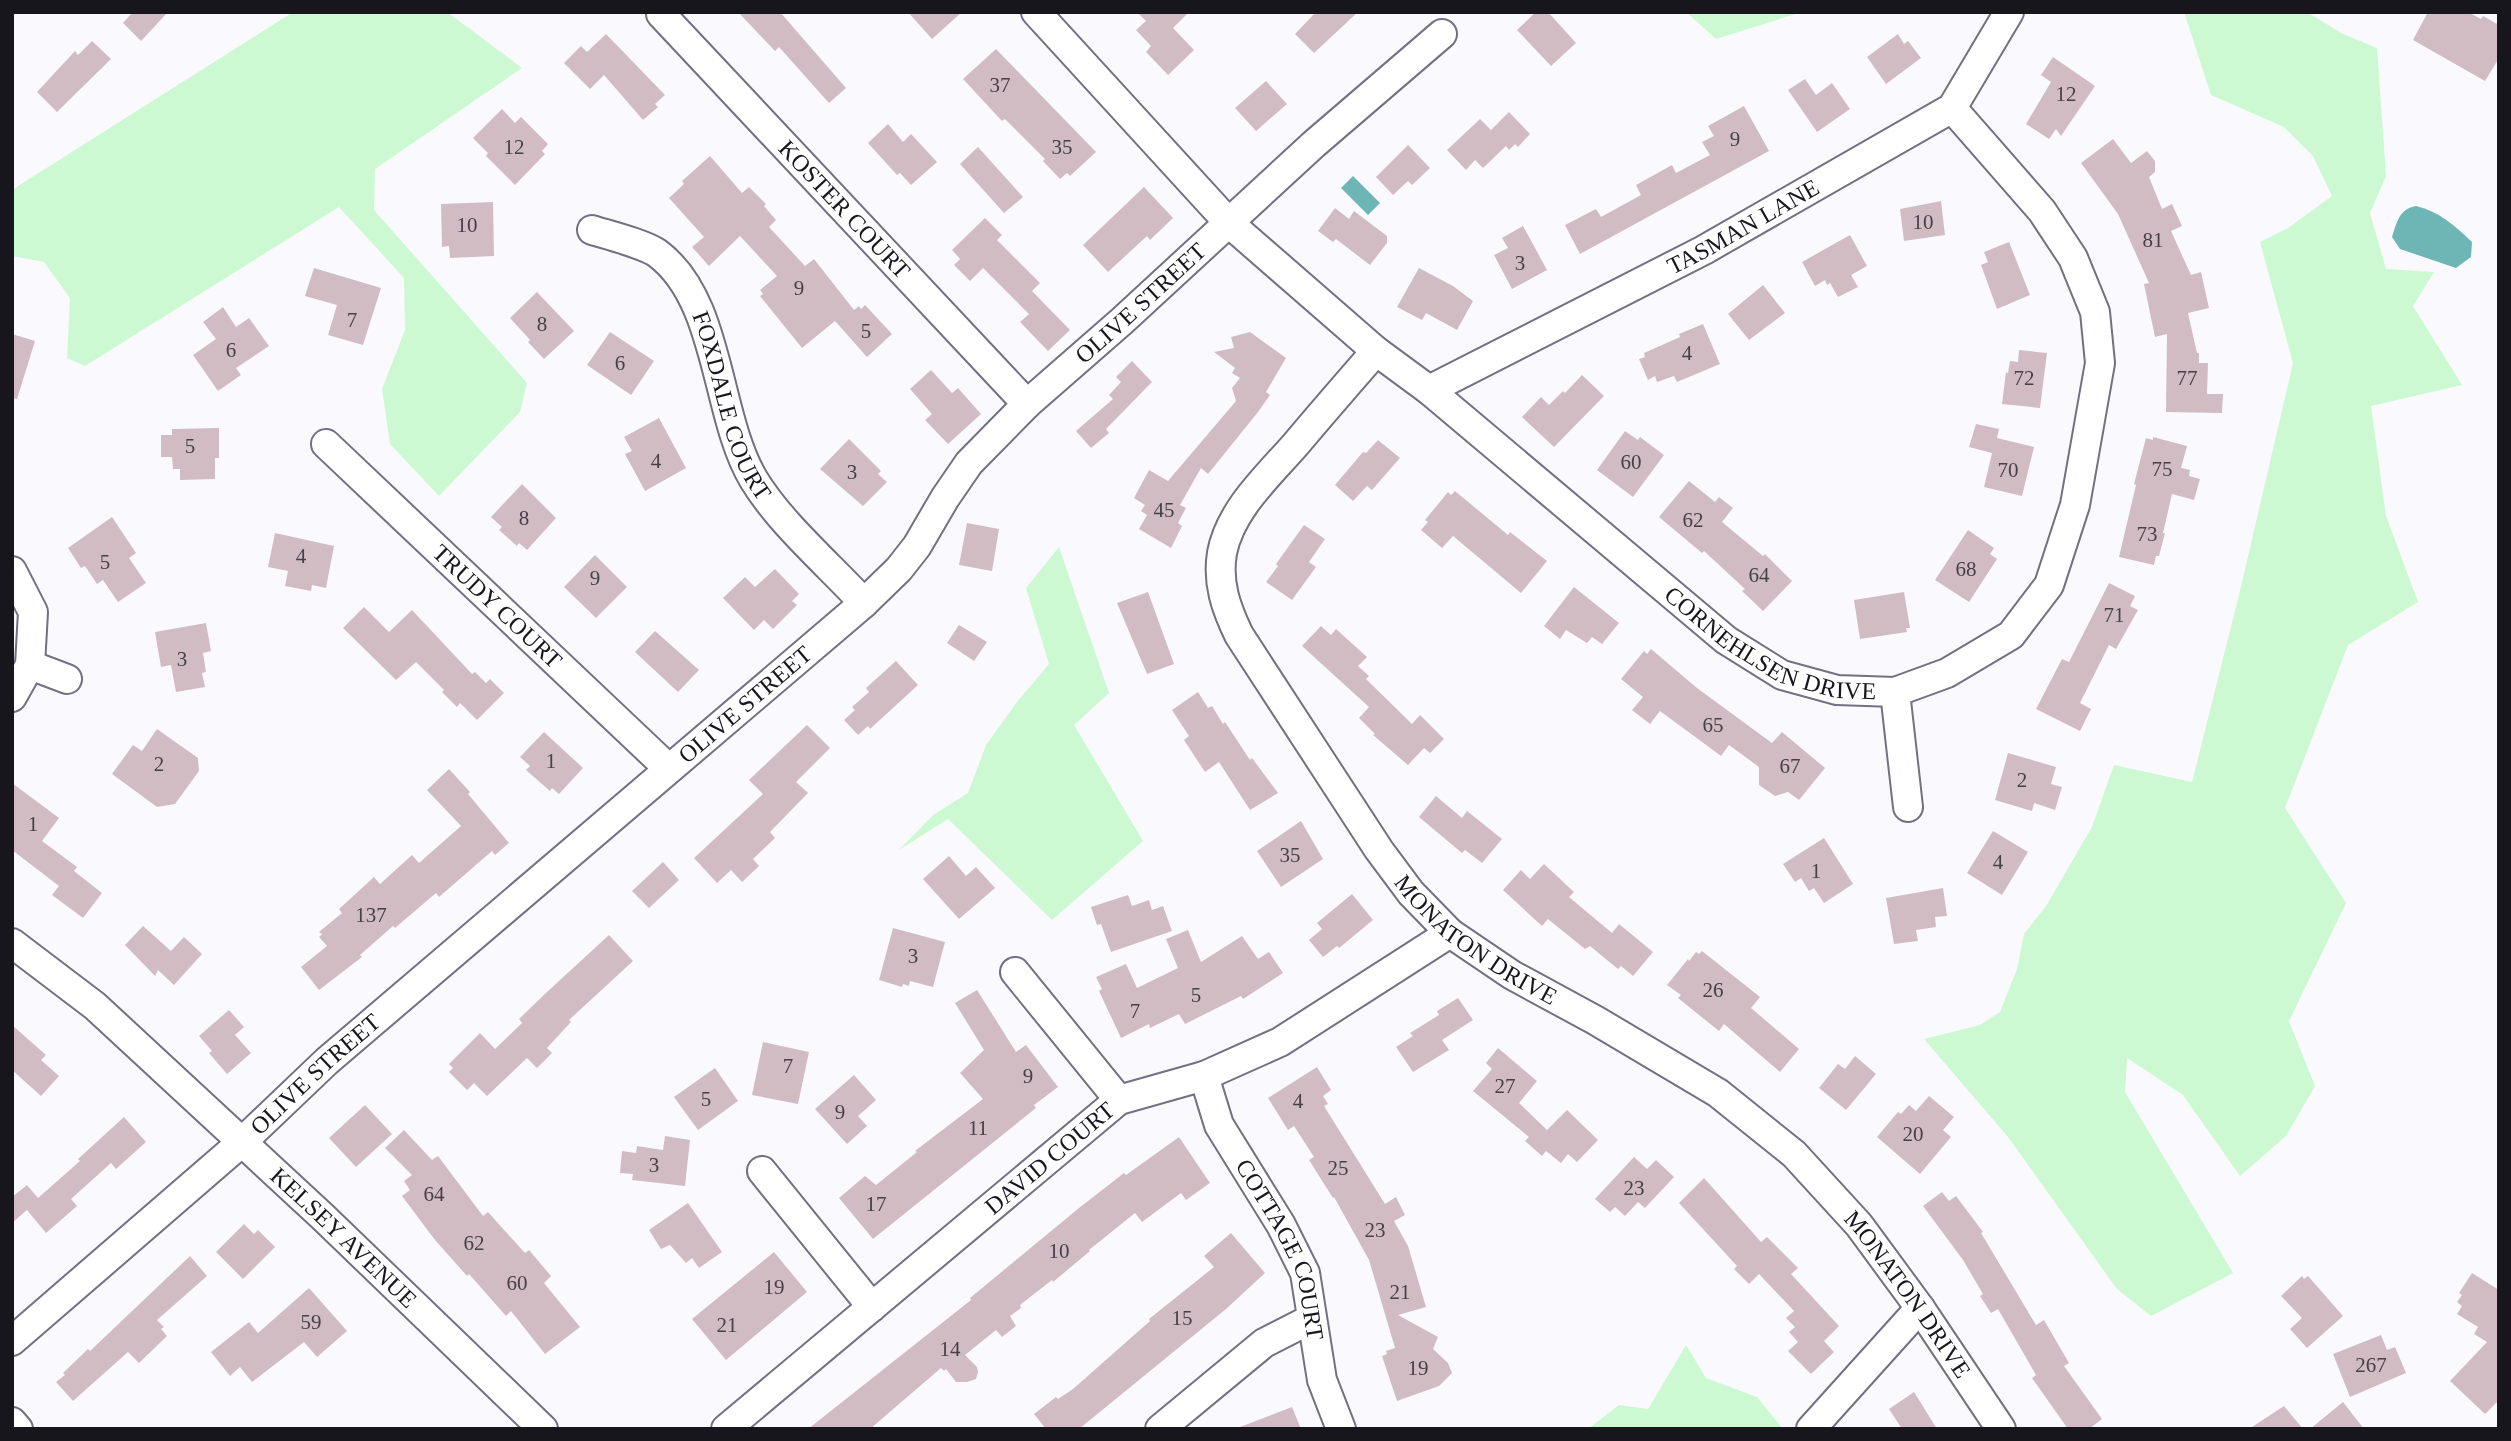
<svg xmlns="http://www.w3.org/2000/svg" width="2511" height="1441" font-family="Georgia,serif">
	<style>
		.green { fill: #ccf8d2 }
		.water { fill: #6eb6b6 }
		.building { fill: #d2bcc4 }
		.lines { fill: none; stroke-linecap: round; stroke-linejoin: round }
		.minor-casing { stroke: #727082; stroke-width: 32 }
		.minor { stroke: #fff; stroke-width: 28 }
		.labels { text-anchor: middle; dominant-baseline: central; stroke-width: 7; stroke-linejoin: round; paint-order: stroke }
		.number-label { font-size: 21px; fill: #464047 }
		.street-label { font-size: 24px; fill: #17161d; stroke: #fff }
	</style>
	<rect width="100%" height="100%" fill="#fafafe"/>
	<path class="green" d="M293,12H447L522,68L375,169L374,210L527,383L520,412L439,496L390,444L382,389L405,330L404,278L339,207L85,366L67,358L70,298L44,262L12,256V191L18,186Z
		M1686,12H1802L1716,39Z
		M2184,12H2307L2341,33L2377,48L2386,176L2370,213L2386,269L2434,272L2413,306L2462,385L2371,406L2386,516L2418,602L2348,645L2285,808L2346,903L2289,1021L2315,1086L2286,1136L2240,1176L2183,1095L2127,1058L2125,1092L2233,1273L2151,1316L2117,1289L2008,1137L1924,1039L1980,1025L2000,1012L2017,969L2024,934L2046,906L2092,827L2114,765L2192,782L2240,591L2293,363L2260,242L2288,228L2332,196L2313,156L2284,127L2211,95Z
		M1059,547L1109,693L1074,725L1143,841L1052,920L948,819L899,850L933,815L968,793L986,745L1017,702L1049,664L1026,588Z
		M1686,1345L1706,1378L1757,1397L1783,1429H1588L1619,1405L1648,1409Z"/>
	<path class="water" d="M1353,176L1380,203L1368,215L1341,188Z
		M2416,206C2440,212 2454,225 2472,242L2471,257L2456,268L2400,249L2392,237C2397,222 2399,209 2416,206Z"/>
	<path class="building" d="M133,12H168L141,41L123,23Z
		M738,12H780L846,88L829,103L779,47L775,51Z
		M908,12H962L932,39Z
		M1137,12H1189L1173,28L1194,50L1168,75L1146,52L1151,46L1136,30L1146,21Z
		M1316,12H1358L1314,53L1295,34Z
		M1536,12H1548L1576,43L1551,66L1517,30Z
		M2428,12H2468L2481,19L2483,16L2499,25V58L2485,81L2413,40Z
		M606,34L665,95L655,104L658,107L643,120L604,75L590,89L564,63L581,46L587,52Z
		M1898,34L1904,44L1908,41L1921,58L1886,84L1867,57Z
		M92,41L111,59L57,112L37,92L75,51L78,55Z
		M996,49L1096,152L1070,176L1067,173L1060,179L1043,161L1045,159L1005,119L1002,121L963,79Z
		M2053,57L2095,86L2061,136L2056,129L2049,139L2026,124L2051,82L2041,75Z
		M1805,79L1816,95L1832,83L1850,109L1817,132L1788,90Z
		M1266,81L1287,104L1256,131L1235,108Z
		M1744,106L1769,151L1580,254L1565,225L1596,209L1601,217L1641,195L1636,185L1672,165L1676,173L1710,155L1702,142L1714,136L1708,126Z
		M502,109L515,123L521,117L548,144L542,151L545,154L515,185L486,156L488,153L473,138Z
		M1509,112L1530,134L1518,147L1515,144L1509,150L1506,146L1483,168L1475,160L1466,170L1447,150L1480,119L1491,130Z
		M888,124L903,142L911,134L937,162L911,185L900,173L897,175L868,143Z
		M2113,139L2131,163L2147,151L2155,161V172L2149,177L2162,209L2172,204L2182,226L2171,231L2191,275L2201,272L2209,308L2188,313L2197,353H2199V363H2208L2207,394H2223L2222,413L2166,412L2167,334L2155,337L2144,284L2149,283L2118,214L2081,163Z
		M1408,145L1430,168L1412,185L1408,181L1393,195L1376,177Z
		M978,147L1023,197L1004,213L960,164Z
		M710,156L742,193L749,187L766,204L764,206L776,220L769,227L805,266L814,259L854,310L859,306L861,309L865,305L892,334L867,357L835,321L802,348L760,296L763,294L760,290L777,276L740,236L709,266L692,247L704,237L669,198L684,184L682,181Z
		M1144,187L1173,218L1150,240L1147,236L1108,272L1083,245Z
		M1941,201L1945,235L1904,241L1900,209Z
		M493,202L494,256L450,258L449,246L442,247L441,204Z
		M1335,208L1349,219L1354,211L1387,236V243L1370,265L1336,239L1333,242L1318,231Z
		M985,218L1002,235L997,240L1040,283L1032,291L1070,330L1048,351L1020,322L1029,314L983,268L970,281L954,265L960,259L952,250Z
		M1523,226L1547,270L1512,289L1494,255L1508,248L1502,238Z
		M1850,235L1867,266L1851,275L1858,287L1838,297L1830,283L1827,285L1825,280L1815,286L1802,262Z
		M2009,242L2030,295L1997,309L1981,265L1988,262L1984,252Z
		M314,268L381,288L363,345L328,335L337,305L305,296Z
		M1419,268L1453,286L1473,301L1457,330L1426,313L1422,320L1397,307Z
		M1763,285L1785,313L1749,340L1728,314Z
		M537,292L574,331L544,359L528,342L530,340L510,318Z
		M223,307L236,327L249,318L269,346L236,368L241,375L218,391L193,355L216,339L203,322Z
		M1703,324L1720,364L1677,382L1674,376L1657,382L1655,376L1648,380L1639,359L1645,357L1644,353L1680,337L1679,334Z
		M610,332L654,361L631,395L587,365Z
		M1250,332L1286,358L1266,392L1270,395L1258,412L1208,474L1201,468L1180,505L1186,508L1178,523L1182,526L1171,548L1139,529L1147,515L1141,511L1145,505L1134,498L1149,470L1168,481L1236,401L1232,388L1240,378L1232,373L1235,368L1214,352L1234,348L1231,337Z
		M12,334L35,341L17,399L12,398Z
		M2019,350L2047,353L2040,408L2002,404L2006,372L2008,373L2010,361L2018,362Z
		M1132,361L1152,382L1106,429L1109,433L1091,448L1076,431L1113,399L1109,395L1121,382L1116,377Z
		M931,370L952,393L958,388L981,414L948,444L925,420L932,414L910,389Z
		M1582,375L1604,396L1554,447L1522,417L1541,397L1549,405L1563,391L1565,393Z
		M659,418L686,468L645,491L625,454L632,451L624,437Z
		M1976,424L1999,429L1997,438L2034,447L2022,496L1984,487L1992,453L1969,447Z
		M219,428V458H215V479L180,480V469H173L172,457H161V435H172V429Z
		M1625,431L1638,440L1640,437L1664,455L1633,497L1597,470Z
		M2153,437L2187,446L2181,468L2190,470L2189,476L2200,479L2194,500L2172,494L2163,533H2165L2159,556H2156L2154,565L2119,557L2136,485L2134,484L2146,438L2153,440Z
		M849,439L881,471L878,474L887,482L863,506L820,469Z
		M1378,440L1400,458L1372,490L1367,486L1353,501L1335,485L1363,452L1366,453Z
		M1689,481L1715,502L1719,497L1733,508L1722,522L1763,556L1765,554L1792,581L1763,611L1742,591L1745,589L1704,551L1702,553L1659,517Z
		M522,484L556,518L527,550L519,543L517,546L499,530L502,527L491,517Z
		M1455,491L1508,535L1510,532L1547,561L1521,593L1453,536L1442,548L1421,530L1428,522L1425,520L1448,492L1451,495Z
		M112,517L136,553L129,558L146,583L118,602L103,580L97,584L85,566L81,568L68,548Z
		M967,523L999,529L992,571L959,565Z
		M1304,525L1325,539L1309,562L1316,567L1292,600L1266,582L1278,566L1276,564Z
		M1968,530L1994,548L1990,554L1997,559L1969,602L1935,580Z
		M275,533L334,546L326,588L312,585L311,591L285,586L288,571L268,567Z
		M595,555L627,587L596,618L564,587Z
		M775,569L799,594L792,601L797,605L773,629L764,620L754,630L723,598L745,577L755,587Z
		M2109,583L2135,596L2130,606L2138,610L2116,649L2109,645L2080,703L2091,709L2080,731L2036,709L2062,659L2069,662Z
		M1574,587L1619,623L1602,644L1592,637L1587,643L1566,630L1560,639L1544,626Z
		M1148,592L1174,664L1147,674L1117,603Z
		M1904,592L1910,628H1906L1907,632L1860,639L1854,600Z
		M364,607L389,632L412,610L472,674L475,672L486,683L490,679L504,693L477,720L460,703L457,707L442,692L444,690L416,662L396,680L343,628Z
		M206,623L211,651L203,653L206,672L202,673L205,687L176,692L171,665L161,667L155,632Z
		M959,625L987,642L974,661L947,643Z
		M1321,626L1331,635L1336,629L1367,657L1358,666L1369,676L1366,679L1412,724L1420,715L1444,739L1430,753L1424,748L1408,765L1373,735L1375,734L1359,718L1369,707L1302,646Z
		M655,631L699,670L678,692L635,652Z
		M1651,649L1697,688L1772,743L1782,732L1825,768L1799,800L1788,792L1775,796L1759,785V767L1729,745L1721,756L1660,711L1650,724L1632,710L1643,697L1621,679L1644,651L1647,654Z
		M896,661L918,685L870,729L868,726L858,735L844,720L855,710L852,707L869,692L866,688Z
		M1198,692L1208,708L1212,706L1223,724L1225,722L1250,760L1252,758L1278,793L1250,810L1219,762L1205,772L1184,740L1189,736L1172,710Z
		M807,725L830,748L796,782L808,793L770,832L775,838L753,859L759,866L742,882L731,870L717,883L694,858L763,794L749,780Z
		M157,729L198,758L199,771L175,804L157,807L112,774L133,745L142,751Z
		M544,732L583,768L559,794L552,788L550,791L526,770L530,766L520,757Z
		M2008,753L2056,767L2051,784L2062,787L2055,810L2034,803L2032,811L1995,800Z
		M449,769L470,792L468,794L509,843L495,855L492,851L439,897L436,893L395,928L393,926L360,955L362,957L319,990L301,967L327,946L319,937L322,934L319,932L342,913L339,909L374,877L380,884L412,855L419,863L461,826L427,790Z
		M12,783L59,818L42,841L77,867L74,871L102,893L83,918L52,895L59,886L12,850Z
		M1436,796L1462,818L1467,811L1502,839L1482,863L1465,850L1462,853L1419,817Z
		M1301,821L1323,859L1281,887L1257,851Z
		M1993,831L2028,852L2002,895L1967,873Z
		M1824,838L1853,884L1824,903L1814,888L1809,891L1801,878L1795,882L1783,864Z
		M949,856L966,876L976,867L995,888L959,919L923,879Z
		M663,862L679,880L649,908L632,891Z
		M1544,864L1574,892L1569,897L1612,933L1619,924L1653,952L1633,976L1621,966L1618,969L1590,946L1585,949L1548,919L1542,926L1503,890L1521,870L1530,879Z
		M1943,888L1947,916L1935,917L1936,927L1916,930L1918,941L1894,944L1886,898Z
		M1352,894L1373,920L1339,948L1337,946L1323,957L1309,940L1322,929L1317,923Z
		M1128,895L1132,906L1149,900L1152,910L1163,906L1172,931L1111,952L1101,924L1097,925L1091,907Z
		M143,926L171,951L184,937L202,954L174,985L158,970L155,976L125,945Z
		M893,928L945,942L933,987L910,981L909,986L903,984L902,987L879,980Z
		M1188,930L1201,962L1242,936L1258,959L1269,952L1283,973L1243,999L1241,996L1185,1024L1179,1014L1150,1028L1149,1024L1121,1038L1099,991L1102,989L1096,977L1126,964L1137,988L1178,968L1166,939Z
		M609,935L633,961L569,1020L571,1022L547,1048L552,1053L537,1068L527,1058L487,1096L474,1083L467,1090L449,1072L453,1068L449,1064L480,1033L495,1049L522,1023L519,1019L547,992Z
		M1702,951L1760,997L1751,1008L1799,1049L1780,1072L1724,1024L1719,1031L1678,998L1681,995L1667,985L1688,959L1689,961L1696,952L1699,954Z
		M977,990L1016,1052L1026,1045L1058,1087L1034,1105L1036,1108L873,1239L839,1198L865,1176L876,1185L917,1152L915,1151L983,1099L960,1073L984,1050L955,1003Z
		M1458,998L1473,1020L1442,1040L1449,1050L1413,1072L1396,1047L1413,1036L1410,1033L1439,1015L1437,1011Z
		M229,1010L244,1027L235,1035L251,1053L227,1074L209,1053L212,1051L199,1036Z
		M12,1025L46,1055L41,1060L59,1076L41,1096L12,1070Z
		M763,1042L809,1052L798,1104L752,1095Z
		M1498,1048L1537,1081L1519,1103L1547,1130L1567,1110L1598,1140L1577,1162L1568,1154L1561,1163L1546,1151L1542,1156L1525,1141L1529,1137L1473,1091L1492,1069L1486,1063Z
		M1855,1056L1876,1074L1846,1110L1819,1088L1838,1064L1845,1069Z
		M1317,1067L1331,1090L1323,1096L1328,1104L1324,1106L1385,1204L1396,1197L1405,1215L1394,1221L1408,1246L1426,1307L1398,1315L1438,1337L1433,1349L1448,1363L1452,1373L1439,1386L1397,1401L1382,1356L1387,1354L1386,1351L1395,1348L1369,1260L1334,1197L1333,1198L1309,1160L1314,1157L1294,1126L1288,1130L1268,1098Z
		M715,1068L738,1101L698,1130L674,1097Z
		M854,1075L876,1100L858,1116L867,1126L847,1144L815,1109Z
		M1929,1096L1954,1117L1943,1130L1951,1137L1920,1174L1877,1137L1898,1112L1901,1114L1909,1105L1916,1111Z
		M365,1105L392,1134L356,1167L329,1138Z
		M124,1117L146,1142L116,1169L111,1163L71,1199L77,1206L46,1233L27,1210L12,1223V1197L27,1185L38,1198L80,1161L78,1159Z
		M404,1130L432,1160L438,1156L483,1216L488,1212L525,1253L529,1250L551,1276L544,1283L580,1327L545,1354L511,1311L506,1316L469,1274L467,1276L435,1240L402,1196L410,1190L404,1181L412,1175L385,1148Z
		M665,1136L690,1140L685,1186L632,1180L633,1174L620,1173L622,1151L636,1153L637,1146L663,1150Z
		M1179,1137L1210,1183L1186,1200L1181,1193L1142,1222L1135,1213L1089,1250L1090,1251L1053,1282L1052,1280L1020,1305L1021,1308L1010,1316L1016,1326L1002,1337L996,1330L965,1355L977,1367L978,1372L976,1379L967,1382H956L946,1369L944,1371L941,1368L870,1429H808L971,1300L970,1298L1079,1208L1124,1173L1126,1175Z
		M1634,1157L1647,1169L1656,1160L1674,1177L1645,1208L1638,1202L1625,1216L1615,1207L1610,1212L1595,1199Z
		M1704,1178L1761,1242L1767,1237L1798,1268L1791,1274L1839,1326L1824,1341L1834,1352L1811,1374L1788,1351L1798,1342L1789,1332L1795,1327L1786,1318L1794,1311L1759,1274L1749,1284L1734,1269L1737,1266L1679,1203Z
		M1942,1192L1949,1201L1956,1196L1983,1232L1981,1233L2036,1325L2044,1320L2069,1363L2064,1366L2102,1419L2089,1429H2068L2032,1378L2036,1375L1998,1309L1991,1313L1980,1296L1983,1294L1963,1260L1923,1206Z
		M688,1203L722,1252L699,1268L692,1258L686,1263L670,1245L661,1249L649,1230Z
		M244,1224L254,1234L258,1230L275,1247L243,1279L216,1252Z
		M1231,1233L1265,1273L1226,1309L1079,1429H1046L1034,1414L1056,1397L1058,1399L1073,1389L1150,1321L1149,1319L1214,1267L1204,1256Z
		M774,1252L807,1292L726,1360L692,1319Z
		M190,1256L207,1276L157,1320L164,1327L161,1329L167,1336L139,1363L128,1352L73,1401L56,1382L65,1375L63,1373L88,1349L90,1351Z
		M2472,1273L2499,1290V1400L2485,1414L2450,1381L2487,1342L2474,1334L2478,1327L2457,1314L2462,1306L2457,1302L2462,1295L2459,1293Z
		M2302,1276L2304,1279L2308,1276L2343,1316L2307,1348L2290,1329L2302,1318L2281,1296Z
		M309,1288L347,1331L317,1357L304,1342L252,1382L240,1367L230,1376L211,1352L249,1322L258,1333Z
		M2381,1335L2387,1350L2395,1347L2406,1373L2350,1397L2333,1354Z
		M1914,1392L1937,1429H1902L1889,1409Z
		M2343,1402L2364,1429H2310Z
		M2284,1406L2303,1429H2249Z
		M1292,1407L1301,1429H1240V1427Z"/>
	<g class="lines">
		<defs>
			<g id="minor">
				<path id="s1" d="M1036,12L1229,223L1376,351L1429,390L1726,640L1782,675L1837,690L1895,692L1947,673L2011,635L2049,585L2075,505L2100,363L2095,312L2073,258L2042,211L1952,108"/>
				<path id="s2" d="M661,14L1027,404"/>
				<path id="s3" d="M592,230C608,235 644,244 657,253C721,300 715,416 754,480C780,523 829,565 864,603"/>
				<path id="s4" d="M1376,351C1349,382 1322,413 1296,444C1268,476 1230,510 1222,553C1217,583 1226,608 1239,635L1379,850L1411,893L1450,933L1512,975L1595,1020L1718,1093L1794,1154L1859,1225L1920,1308L2001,1429"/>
				<path id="s5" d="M1429,390L1704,250L1952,108L2009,12"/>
				<path id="s6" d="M326,444L668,768"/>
				<path d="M12,571L33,612L30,665L12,697"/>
				<path d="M30,665L67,679"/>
				<path d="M1895,692L1908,807"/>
				<path id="s7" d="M12,943L95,1006L323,1217L543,1429"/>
				<path d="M1015,972L1119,1100"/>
				<path id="s8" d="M1204,1076L1219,1125L1281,1225L1305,1273L1322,1380L1341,1429"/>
				<path d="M762,1171L872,1307"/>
				<path id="s9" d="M12,1341L242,1142L327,1061L864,603L899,569L917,546L945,498L969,463L1027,404L1122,321L1314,144L1442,34"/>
				<path d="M12,1422L18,1429"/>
				<path id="s10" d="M726,1429L1119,1100L1204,1076L1280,1042L1450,933"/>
				<path d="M1160,1429L1264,1343L1311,1319"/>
				<path d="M1811,1429L1920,1308"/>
			</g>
		</defs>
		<use href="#minor" class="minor-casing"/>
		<use href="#minor" class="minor"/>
	</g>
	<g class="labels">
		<g class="number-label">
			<text x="1000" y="85">37</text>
			<text x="2066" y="94">12</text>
			<text x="1735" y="139">9</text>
			<text x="514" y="147">12</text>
			<text x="1062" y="147">35</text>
			<text x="1923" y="222">10</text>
			<text x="467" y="225">10</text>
			<text x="2153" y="240">81</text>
			<text x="1520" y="263">3</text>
			<text x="799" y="288">9</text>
			<text x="352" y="320">7</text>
			<text x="542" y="324">8</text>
			<text x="866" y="331">5</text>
			<text x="231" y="350">6</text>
			<text x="1687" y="353">4</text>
			<text x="620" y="363">6</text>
			<text x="2024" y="378">72</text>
			<text x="2187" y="378">77</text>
			<text x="190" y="446">5</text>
			<text x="656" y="461">4</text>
			<text x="1631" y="462">60</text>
			<text x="2162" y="469">75</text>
			<text x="2008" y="470">70</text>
			<text x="852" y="472">3</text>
			<text x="1164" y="510">45</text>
			<text x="524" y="518">8</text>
			<text x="1693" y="520">62</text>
			<text x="2147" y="534">73</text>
			<text x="301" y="556">4</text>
			<text x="105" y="562">5</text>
			<text x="1966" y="569">68</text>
			<text x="1759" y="575">64</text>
			<text x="595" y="578">9</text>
			<text x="2114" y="615">71</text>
			<text x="182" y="659">3</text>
			<text x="1713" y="725">65</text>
			<text x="551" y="761">1</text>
			<text x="159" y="764">2</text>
			<text x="1790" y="766">67</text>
			<text x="2022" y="780">2</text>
			<text x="33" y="824">1</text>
			<text x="1290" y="855">35</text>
			<text x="1998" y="862">4</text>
			<text x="1816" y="871">1</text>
			<text x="371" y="915">137</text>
			<text x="913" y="956">3</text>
			<text x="1713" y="990">26</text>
			<text x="1196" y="995">5</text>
			<text x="1135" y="1011">7</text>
			<text x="788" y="1066">7</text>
			<text x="1028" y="1076">9</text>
			<text x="1505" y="1086">27</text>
			<text x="706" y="1099">5</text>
			<text x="1298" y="1101">4</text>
			<text x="840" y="1112">9</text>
			<text x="978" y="1128">11</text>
			<text x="1913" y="1134">20</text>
			<text x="654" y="1165">3</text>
			<text x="1338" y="1168">25</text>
			<text x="1634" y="1188">23</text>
			<text x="434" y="1194">64</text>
			<text x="876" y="1204">17</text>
			<text x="1375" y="1230">23</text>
			<text x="474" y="1243">62</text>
			<text x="1059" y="1251">10</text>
			<text x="517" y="1283">60</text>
			<text x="774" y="1287">19</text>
			<text x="1400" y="1292">21</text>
			<text x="1182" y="1318">15</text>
			<text x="311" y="1322">59</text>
			<text x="727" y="1325">21</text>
			<text x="950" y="1349">14</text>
			<text x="2371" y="1365">267</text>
			<text x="1418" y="1368">19</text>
		</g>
		<g class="street-label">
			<text stroke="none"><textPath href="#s2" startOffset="268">KOSTER COURT</textPath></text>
			<text stroke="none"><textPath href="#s5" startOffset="354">TASMAN LANE</textPath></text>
			<text stroke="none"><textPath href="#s9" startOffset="1538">OLIVE STREET</textPath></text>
			<text stroke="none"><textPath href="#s3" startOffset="242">FOXDALE COURT</textPath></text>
			<text stroke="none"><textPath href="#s6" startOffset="236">TRUDY COURT</textPath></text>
			<text stroke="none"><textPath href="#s1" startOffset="978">CORNEHLSEN DRIVE</textPath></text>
			<text stroke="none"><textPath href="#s9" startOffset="971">OLIVE STREET</textPath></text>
			<text stroke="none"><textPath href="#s4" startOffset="732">MONATON DRIVE</textPath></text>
			<text stroke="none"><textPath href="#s9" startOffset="404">OLIVE STREET</textPath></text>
			<text stroke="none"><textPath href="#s10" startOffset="422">DAVID COURT</textPath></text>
			<text stroke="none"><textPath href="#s7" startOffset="444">KELSEY AVENUE</textPath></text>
			<text stroke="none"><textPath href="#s8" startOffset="192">COTTAGE COURT</textPath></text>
			<text stroke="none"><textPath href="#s4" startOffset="1298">MONATON DRIVE</textPath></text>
		</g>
	</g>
	<rect width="2511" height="1441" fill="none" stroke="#17161d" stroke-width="28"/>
</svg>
